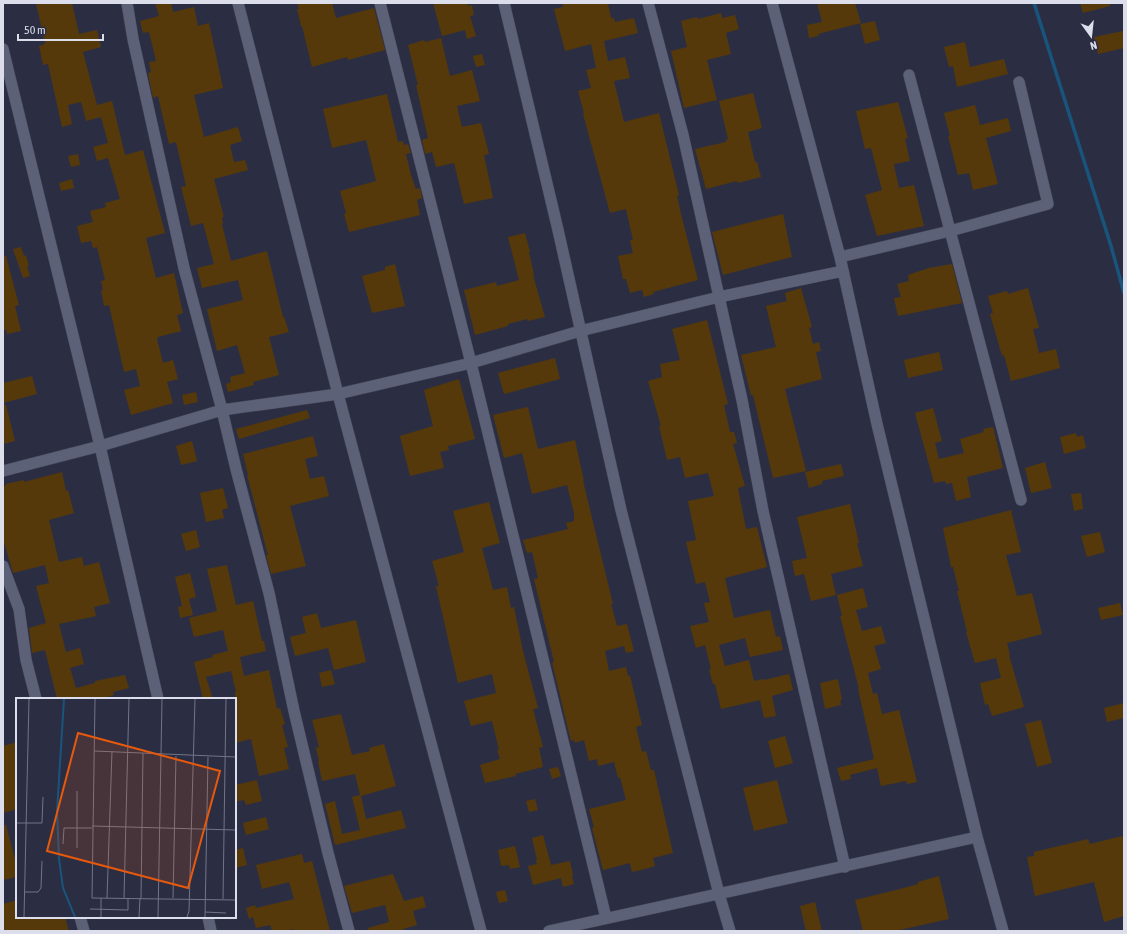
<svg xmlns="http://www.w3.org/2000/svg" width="1127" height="934" font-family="'Asap Condensed',sans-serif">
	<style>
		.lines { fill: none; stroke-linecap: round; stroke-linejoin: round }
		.stream { stroke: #19547c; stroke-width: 3.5 }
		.building { fill: #56390a }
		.minor-casing { stroke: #484a5c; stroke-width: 12 }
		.tertiary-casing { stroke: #484a5c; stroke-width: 12 }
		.minor { stroke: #5d6178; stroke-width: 11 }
		.tertiary { stroke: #5d6178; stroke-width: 11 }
		.inset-river { fill: none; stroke: #19547c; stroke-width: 2 }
		.inset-road { fill: none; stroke: #727487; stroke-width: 1 }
		.view { fill: #e8590c; fill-opacity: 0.15; stroke: #e8590c; stroke-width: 2 }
		.inset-edge { fill: none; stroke: #dcdeec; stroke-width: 2 }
	</style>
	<rect width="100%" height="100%" fill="#2b2e43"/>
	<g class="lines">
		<path class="stream" d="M1034,3L1111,246L1124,293"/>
	</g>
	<path class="building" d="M36,3H72L79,34L97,30L101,47L83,52L97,105L112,101L125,155L143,150L165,233L146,238L156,278L174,273L183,313L177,315L181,331L158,337L157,339L163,363L173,360L178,379L167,382L173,403L131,415L124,390L140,386L136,369L124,372L109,305L104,306L101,290H103L101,281L105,280L98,251L97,247L93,248L91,241L81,243L77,226L93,222L90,211L106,207L105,203L120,199L108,158L97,161L93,147L108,143L101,117L86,121L81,102L68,105L72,124L62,127L48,64L43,65L39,46L45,44Z
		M155,3H171L173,12L194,7L198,26L209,23L223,88L194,95L204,137L238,127L242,141L230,145L234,162L245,160L248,170L214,179L224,217H222L223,223L222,224L231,261L267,251L283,317H284L289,332L269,337L279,375L253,382L254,385L228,392L226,384L231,382L230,377L245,373L237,345L217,351L207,309L243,300L238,280L202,288L197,268L214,264L203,223L191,226L181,187L186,186L176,142L169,144L158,96L153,98L148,73L151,72L149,62L156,61L149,32L143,33L140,21L159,16Z
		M297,3H332L336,18L374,8L385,50L348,60L347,57L312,67L302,26H301L297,9H299Z
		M433,3H467L468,6L472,5L474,15L470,16L476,36L467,39L465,30L442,36Z
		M562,3H608L611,18H614L615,22L634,18L638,33L604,41L608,61L625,57L630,78L614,81L624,122L659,113L679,195L677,196L681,214L698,280L653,292L654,294L644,297L642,290L630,293L626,279H623L618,256L633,253L630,240H633L626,209L610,213L583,114L584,113L578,91L591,88L586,70L596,68L591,44L565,51L554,9L563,7Z
		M817,3H855L861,23L818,34L819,36L809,38L807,25L822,22Z
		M1080,3H1110V6L1083,13Z
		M721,13L722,18L735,15L739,29L726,33L731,54L707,60L717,100L684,108L671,51L687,47L681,21L697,17L698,19Z
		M875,21L880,40L865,44L860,24Z
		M1123,31L1124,48L1098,54L1094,37Z
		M441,38L450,76L472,70L480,101L457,106L462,127L481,123L489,154L484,155L493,198L464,204L454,163L436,167L432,152L425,154L422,140L428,138L416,85H418L408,45L424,40L425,42Z
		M965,42L970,67L1004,59L1008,74L957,87L953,66L949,67L944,47Z
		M482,54L485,65L476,67L473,56Z
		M753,93L762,128L748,132L755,162H757L761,177L738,183L737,181L706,189L695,149L726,142V140L728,139L719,101Z
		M387,94L398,142L403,141L404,145L408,144L411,153L406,154L411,175L416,189L420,188L422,198L417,200L420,215L349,232L344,214L346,213L340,191L376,181L366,140L332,148L323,109Z
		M898,102L908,138L905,139L910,161L894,164L895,170L899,188L914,185L924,226L877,236L865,195L882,190L871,148L865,149L856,111Z
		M975,105L980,125L1008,118L1011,131L986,138L998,184L973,190L969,173L958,175L948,136H950L944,113Z
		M78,154L80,165L71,167L68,156Z
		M72,179L74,188L61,191L59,183Z
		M783,214L792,257L723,275L712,232Z
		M525,233L530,252H529L534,275H533L545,317L528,321L527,319L508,324V326L475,335L464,290L496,282L497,286L519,280L508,237Z
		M21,247L24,256L26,255L29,266H27L30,276L23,278L13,249Z
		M3,256H6L19,305L15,306L21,331L7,334L6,330H3Z
		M395,264L405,306L372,313L362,276L385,270V267Z
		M952,264L962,303L898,316L894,298L901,297L897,284L909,281L908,275L929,268Z
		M801,288L812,327L809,328L813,344L819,342L821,351L816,352L822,379L785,389L806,471L773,478L753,395H751L741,355L776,347L766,306L787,301L785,293Z
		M1028,288L1039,328L1033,329L1039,353L1056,349L1060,368L1011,381L1004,355L1002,356L990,314L993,313L988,296L1007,291L1008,294Z
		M707,320L728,404L724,405L730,432H734L737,443L733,444L745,486L738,488L746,529L757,527L767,567L725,578L734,618L770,610L776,637L780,636L783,650L750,657L745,638L719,645L725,666L749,660L754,681L763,679L764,680L789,674L793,690L772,696L776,716L764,718L760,700L721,709L715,684H713L709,670L711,669L705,645L696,648L690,626L709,622L704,603L710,602L705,582L696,584L686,542L696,540L688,501L714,496L708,473L685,478L680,457L667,460L659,426H661L648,381L662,377L660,364L680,360L672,329Z
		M939,352L943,370L908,378L904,360Z
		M555,358L560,379L504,394L498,373Z
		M32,376L37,394L3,403V383Z
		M459,379L475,439L448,446L449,450L440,452L444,468L410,476L400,436L433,426L424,390Z
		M196,392L198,402L184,405L182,395Z
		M3,405H6L15,441L3,444Z
		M528,407L538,449L575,440L584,481H583L613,604H611L617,626L627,624L634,651L626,653L624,646L605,651L609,671L626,667L628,676H630L642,725L636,727L642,752L646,751L651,770H654L673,853L653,858L655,866L645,869L632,872L630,863L603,870L592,828L594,827L589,809L626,800L620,777L618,778L614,762L598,766L597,759L589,761L584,740L575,743L574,740L571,741L566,721L552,662H554L534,579L538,578L532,552L527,553L523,540L568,529L566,523L574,521V513L567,485L532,494L522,453L504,458L493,415Z
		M933,408L942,441L935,443L939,459L964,453L960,439L984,432L983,429L993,427L1003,468L967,477L971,497L956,501L952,483L946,484L945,481L934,483L915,413Z
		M307,410L310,418L239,439L236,429Z
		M1076,433L1077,437L1083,435L1086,448L1064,454L1060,437Z
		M313,436L318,456L305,459L310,479L324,476L329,496L290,506L306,566L271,574L266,555H268L247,475H248L243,454Z
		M192,441L197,461L181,465L176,446Z
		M1045,462L1052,488L1031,493L1025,468Z
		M841,464L844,476L822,481V484L809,488L805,472Z
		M62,472L66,491L68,490L74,513L49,520L59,562L82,557L84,566L99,562L110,603L94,607L96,616L59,624L66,652L80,648L84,664L70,668L76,688L95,683V681L125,675L129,688L113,692L114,695L107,697L108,699H57L45,650L32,653L29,628L46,623L36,586L49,583L45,565L13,573L3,539V486H6L5,484L24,480V482Z
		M223,488L228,508L222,510L224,518L206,522L200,493Z
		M1081,493L1083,509L1074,511L1071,494Z
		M489,502L500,543L482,548L493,590L507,587L511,608L514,607L523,651L538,708L533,709L543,747L539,748L543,767L515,774L516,776L485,783L480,765L500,759L497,750H499L492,721L471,726L464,701L496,693L492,674L458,683L436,586H439L432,561L464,552L453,511Z
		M850,504L859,543H857L863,566L831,574L836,595L811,601L804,574L795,576L792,561L807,558L797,517Z
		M1011,510L1021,552L1006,555L1017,596L1032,593L1042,634L1007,643L1010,655H1009L1024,707L992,716L988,704L985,705L980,683L1001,678L996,658L975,663L966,632H967L957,591H959L953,567H951L943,528Z
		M196,530L200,547L186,551L181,534Z
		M1100,532L1105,552L1087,557L1081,536Z
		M227,565L236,605L253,601L262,641H264L266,651L240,657L244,676L269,670L277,709L280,708L285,724L282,725L288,747L284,748L289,769L259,776L251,739L235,743V692H236L231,671L206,677L213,699H203L194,662L213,657L212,655L228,651L223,630L194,637L189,618L217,611L207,569Z
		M190,573L196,597L189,599L193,615L180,618L178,607L182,606L175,577Z
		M863,588L868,607L856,610L862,631L881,626L886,643L874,646L881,669L868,673L873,694L877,693L882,714L899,710L917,782L907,784L906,781L881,786L877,768L850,775L851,779L841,781L837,768L874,759L858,689H859L840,616H842L837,595Z
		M1120,603L1123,615L1101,620L1098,608Z
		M317,613L321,628L356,620L366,662L334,670L328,648L295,656L290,637L306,633L302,617Z
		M331,670L335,684L322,687L319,673Z
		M838,679L842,700L840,701L841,705L825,709L820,683Z
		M1124,703V718L1107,722L1104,708Z
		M341,714L352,755L370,751L369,748L384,744L396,786L361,796L366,819L401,810L406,828L335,845L325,804L335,801L342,834L360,830L352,797L360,795L355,774L322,781L318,761H319L316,748L319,747L312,720Z
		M1041,720L1052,763L1037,767L1025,724Z
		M785,736L793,763L775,768L768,741Z
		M17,742V809L3,813V746Z
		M558,767L561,776L552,779L549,769Z
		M257,780L262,801L246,805L244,800L235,802V785Z
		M777,780L788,823L754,831L743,788Z
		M535,799L538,810L529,812L526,801Z
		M266,817L269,829L246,835L243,823Z
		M3,825H6L17,867V877L3,880Z
		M543,835L551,865L570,861L573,875L572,876L574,884L563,887L561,878L533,885L528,866L537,864L536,860H537L532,838Z
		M1122,836L1124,844V916L1104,922L1094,882L1035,896L1027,857L1034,856V852L1088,839L1090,844Z
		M515,846L520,867L510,869L509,865L501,866L498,850Z
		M243,848L247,865L235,868V850Z
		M302,854L304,863L312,861L330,931H294L293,929L285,931H272L270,925L256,928L253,917L249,919L246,908L255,905L256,908L294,899L289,882L262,889L256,865Z
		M393,874L404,901L423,896L426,907L413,911L417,925L403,929L404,931H369L368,928L389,922L385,905L352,913L344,886Z
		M939,876L949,919L895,931H863L855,900L900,889L918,884V882Z
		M505,890L508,901L499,903L496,892Z
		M17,900V917H65L69,931H3V904Z
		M815,902L822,931H806L800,906Z"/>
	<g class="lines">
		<defs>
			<path id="minor" d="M127,3L133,39L184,268L222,410L236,469L269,593L294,711L328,853L349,931
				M238,3L338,394L481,931
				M380,3L471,363L606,918
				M504,3L558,230L621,510L719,894L730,931
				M648,3L683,135L742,400L763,511L845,867
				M772,3L840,257L877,424L977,837L1003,931
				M909,75L1021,500
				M840,257L950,231L1048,204L1019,82
				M3,471L100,446L222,410L338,394L471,363L580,331L719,297L843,271
				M3,566L19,609L26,660L36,699
				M80,917L84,931
				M549,931L977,837"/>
			<path id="tertiary" d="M3,49L100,446L158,699
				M208,917L211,931"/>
		</defs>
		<use href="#minor" class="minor-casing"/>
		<use href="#tertiary" class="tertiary-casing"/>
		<use href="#minor" class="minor"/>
		<use href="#tertiary" class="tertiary"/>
	</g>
	<g transform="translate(16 698)">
		<rect width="220" height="220" fill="#2b2e43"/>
		<path class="inset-river" d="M48,1L41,113L43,161L47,190L59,219"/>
		<path class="inset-road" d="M79,1L76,200L220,202M78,53L220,59M0,125H26L27,99M76,128L220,132M47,146L48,130H76M61,150V93M9,194H22L25,190L26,163M91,200L96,53M108,200L113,1M125,200L127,55M157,200L160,58M207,201L210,1M74,211L112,212V200M189,214L210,215M8,219L13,1M85,219V200M123,219L124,200M142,219L146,1M171,219L173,213L179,1M189,219L192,59"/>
		<path class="view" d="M62,35L204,73L172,190L31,153Z"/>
		<rect width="220" height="220" class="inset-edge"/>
	</g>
	<rect width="1127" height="934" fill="none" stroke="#dcdeec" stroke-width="8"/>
	<g transform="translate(1091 36) rotate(165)" stroke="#2b2e43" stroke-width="3" paint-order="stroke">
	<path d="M0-3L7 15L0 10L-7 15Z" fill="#dcdeec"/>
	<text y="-6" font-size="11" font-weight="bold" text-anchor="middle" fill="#dcdeec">N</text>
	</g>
	<path d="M18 34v6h85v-6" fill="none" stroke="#dcdeec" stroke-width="2"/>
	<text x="24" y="34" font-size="12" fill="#dcdeec" stroke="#2b2e43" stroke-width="3" paint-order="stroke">50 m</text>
</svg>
